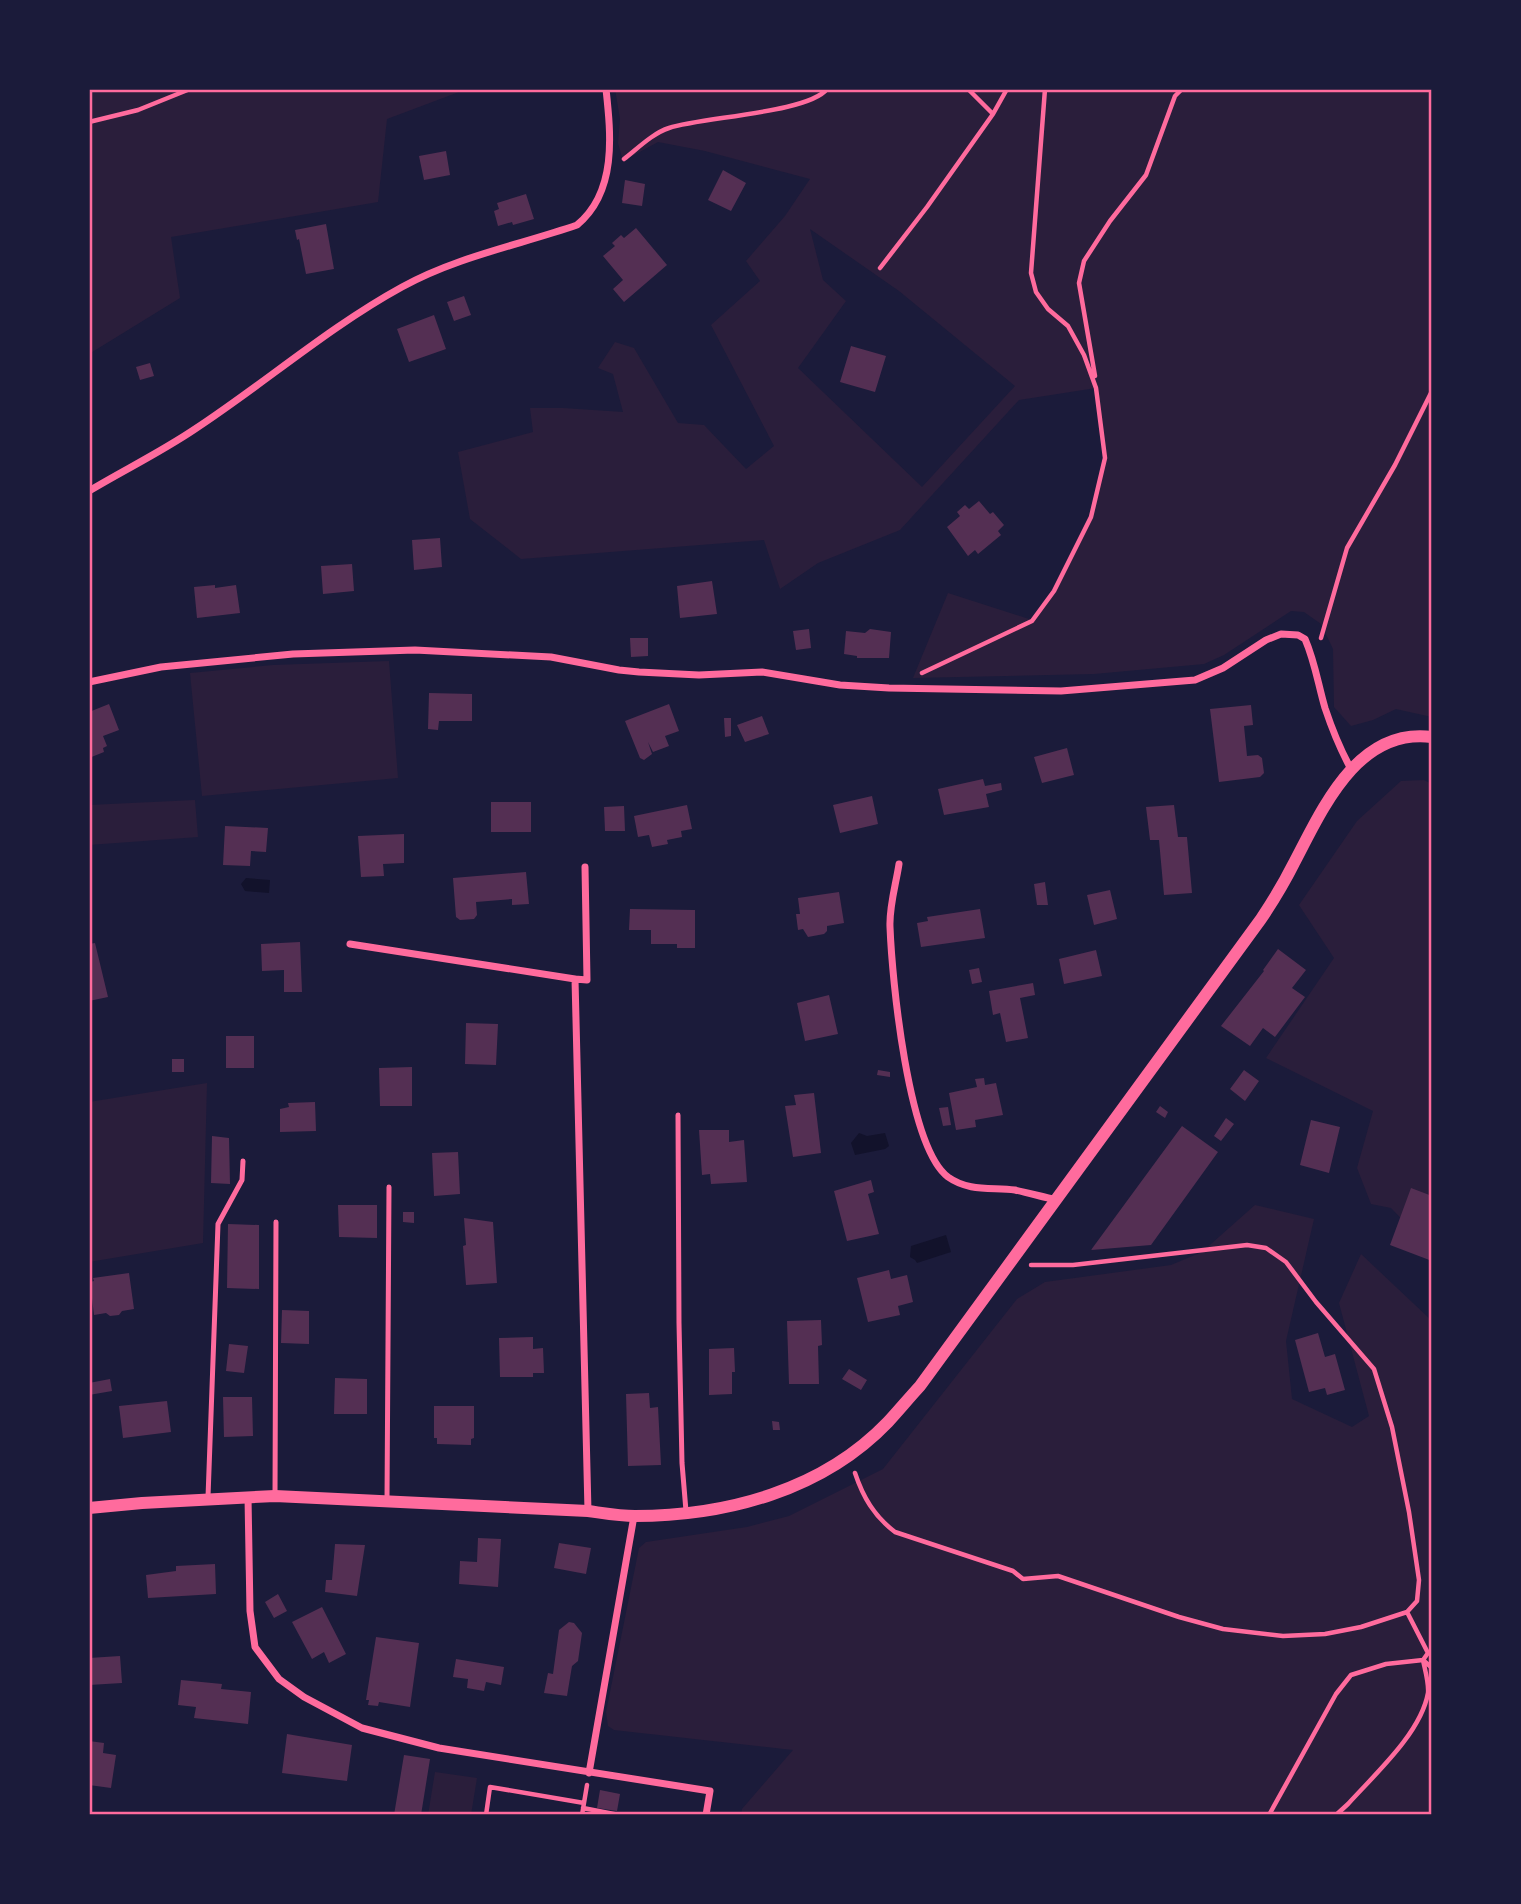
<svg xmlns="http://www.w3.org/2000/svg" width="1521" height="1904" font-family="'IBM Plex Serif',serif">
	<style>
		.green { fill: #2a1e3b; fill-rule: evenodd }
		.water { fill: #12122b }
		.building { fill: #542f53 }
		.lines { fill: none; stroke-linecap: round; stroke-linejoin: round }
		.path { stroke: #ff6b9d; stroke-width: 4.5 }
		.service { stroke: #ff6b9d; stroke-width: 5 }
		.minor { stroke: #ff6b9d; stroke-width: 7 }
		.tertiary { stroke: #ff6b9d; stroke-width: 12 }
		.neatline { fill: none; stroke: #ff6b9d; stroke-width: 2.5 }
	</style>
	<rect width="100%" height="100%" fill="#1b1b3a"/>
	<path class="green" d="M89,89H467L387,119L378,202L171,237L180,298L89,354Z
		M615,89H1432V717L1396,709L1373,720L1351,726L1334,707L1333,649L1321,624L1304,612L1291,611L1224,655L1204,664L1094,674L913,678L948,593L1032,620L1054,591L1091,517L1105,458L1096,388L1019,400L900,530L818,563L780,589L764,540L521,559L470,519L458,452L533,432L530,408H563L623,412L613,374L598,368L615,342L634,348L678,423L704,425L746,469L774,446L711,325L760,281L746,261L785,216L810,179L705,151L658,142L623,161L618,143L620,119ZM810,229L899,291L1015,386L922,487L798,368L846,301L823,280Z
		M389,661L398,778L202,796L190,673L273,665Z
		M1424,780L1432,784V1250L1391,1208L1371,1204L1357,1168L1373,1111L1266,1058L1334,958L1299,905L1357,821L1401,781Z
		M195,800L198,837L89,845V805Z
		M207,1083L203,1243L89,1262V1102Z
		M1255,1205L1314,1219L1286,1341L1292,1399L1352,1427L1369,1416L1339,1303L1361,1254L1432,1321V1815H741L742,1809L793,1750L614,1730L608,1726L606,1712L639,1548L646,1542L747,1527L789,1516L883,1469L1017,1299L1045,1282L1171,1265L1202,1252Z
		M435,1772L477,1778L471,1815H428Z"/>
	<path class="water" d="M246,878L270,880L269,893L245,891L241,884Z
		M859,1133L867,1136L885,1133L889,1146L885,1149L855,1155L851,1143Z
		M946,1235L951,1252L917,1263L915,1260L910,1257L911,1246Z"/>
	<path class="building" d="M446,151L450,175L424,180L419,156Z
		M723,170L746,183L731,211L708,200Z
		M625,180L645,184L642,206L622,203Z
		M526,194L534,219L513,225L512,222L498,226L494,211L499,209L497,203Z
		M326,224L334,269L306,274L299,239L297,240L295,230Z
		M636,228L667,265L624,302L613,289L623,280L603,256L615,246L612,243L621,235L624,238Z
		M464,296L471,315L454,321L447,302Z
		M434,315L446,349L409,362L397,329Z
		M851,346L886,356L875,392L840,382Z
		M150,363L154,376L140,380L136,367Z
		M979,501L990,514L993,512L1004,525L998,531L1001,535L978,554L975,550L968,556L947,527L960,516L957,512L965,505L969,509Z
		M440,538L442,567L414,570L412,540Z
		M352,564L354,591L323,594L321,566Z
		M712,581L717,614L680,618L677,586Z
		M215,585V588L236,585L240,613L197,618L194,587Z
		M809,629L811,648L796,650L793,631Z
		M870,629L891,632L889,658H857V656L844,654L846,631L865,633Z
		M630,638H648V656L631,657Z
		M429,693L472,694V721H439L438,730L428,729Z
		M109,704L119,730L103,736L107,746L103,748L104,752L89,758V712Z
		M669,704L679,731L665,736L669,746L653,752L648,742L652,754L644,760L640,758L625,721Z
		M1251,705L1253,725L1244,726L1247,756L1258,755L1262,758L1264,773L1260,777L1219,782L1210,709Z
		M762,716L769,734L745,742L737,725Z
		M724,718H731V736L725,737Z
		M1067,748L1074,775L1042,783L1034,757Z
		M983,779L985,786L1001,783L1002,790L986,794L989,807L944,815L938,789Z
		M872,796L878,824L840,833L833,805Z
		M491,802H531V832H491Z
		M687,805L692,829L681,831L682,837L667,840L668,844L652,847L649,835L638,837L634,816Z
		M1174,805L1178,837H1187L1192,893L1164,895L1159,840H1150L1146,807Z
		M624,806L625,831H605L604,807Z
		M225,826L268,828L266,852L251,851L250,866L223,865Z
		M404,834V863L383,864L384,876L361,877L358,836Z
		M526,872L529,904L512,905V899L476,902L477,915L474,919L460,920L456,917L453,878Z
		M1045,882L1048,905H1037L1034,884Z
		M1110,890L1117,919L1094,925L1087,895Z
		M839,892L844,923L827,926V931L824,934L808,937L803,929L798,930L796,914H800L798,898Z
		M630,909L695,910V948H677V944H651V930H629Z
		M980,909L985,938L921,947L917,923L928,921L927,917Z
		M300,942L302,992H284V970L262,971L261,944Z
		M95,943L108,997L89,1001V944Z
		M1278,949L1306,970L1292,988L1305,997L1275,1037L1263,1028L1250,1046L1221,1026L1264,971L1263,970Z
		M1096,950L1102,976L1064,984L1059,959Z
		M979,968L982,982L972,984L969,970Z
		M1033,983L1035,995L1020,998L1028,1038L1006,1042L1000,1013L993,1015L989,991Z
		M829,995L838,1034L805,1041L797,1003Z
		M466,1023L498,1024L496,1065L465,1064Z
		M226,1036H254V1068H226Z
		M172,1059H184V1072H172Z
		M412,1067V1106H380L379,1068Z
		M878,1070L890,1072V1077L877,1075Z
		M1244,1070L1259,1081L1245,1101L1230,1089Z
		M984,1078L985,1085L996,1083L1003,1115L975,1120L976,1127L956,1130L949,1093L977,1087L975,1079Z
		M814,1093L821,1153L793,1157L785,1106L796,1105L794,1095Z
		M315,1102L316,1131L280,1132V1109L289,1107L288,1103Z
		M1160,1106L1168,1112L1165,1118L1156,1112Z
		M948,1107L951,1125L943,1126L939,1108Z
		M1226,1118L1234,1124L1221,1141L1214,1136Z
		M1311,1120L1340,1127L1329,1173L1300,1165Z
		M1182,1126L1218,1152L1151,1245L1091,1250Z
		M699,1130H729V1142L744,1140L747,1182L711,1184L710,1174L702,1175Z
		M212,1136L229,1138L230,1184L211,1183Z
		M458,1152L460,1194L434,1196L432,1153Z
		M871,1180L874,1192L868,1194L879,1234L847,1241L834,1191Z
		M1411,1188L1432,1196V1261L1390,1245Z
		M338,1205H377V1238L339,1237Z
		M403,1212H414V1223L403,1222Z
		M464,1218L493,1222L497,1283L466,1285L463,1246L466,1245Z
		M228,1224L259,1225V1289L227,1288Z
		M889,1270L891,1279L907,1275L913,1302L898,1306L900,1315L868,1322L857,1278Z
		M129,1273L134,1309L122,1311L119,1315L110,1316L106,1313L94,1315L90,1282L94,1281L93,1278Z
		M282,1310L309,1311V1344L281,1343Z
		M821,1320L822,1345L818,1346L819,1384H789L787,1321Z
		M1318,1333L1325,1357L1335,1354L1345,1390L1327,1395L1325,1388L1309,1392L1295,1340Z
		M533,1337V1349L543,1348L544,1373H533V1377H500L499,1338Z
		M229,1344L248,1346L244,1373L226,1371Z
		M734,1348L735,1372H732V1394L709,1395V1349Z
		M849,1369L867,1380L861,1390L842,1379Z
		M335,1378L367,1379V1414H334Z
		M110,1379L112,1391L89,1395V1383Z
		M649,1393L650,1408L658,1407L661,1465L628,1466L626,1394Z
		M223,1397H252L253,1436L224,1437Z
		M167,1401L171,1432L123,1438L119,1406Z
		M434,1406H474V1438L471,1439V1445L437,1444V1438H434Z
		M772,1421L779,1422L780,1430H773Z
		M478,1538L501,1539L498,1587L459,1584L460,1561L477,1562Z
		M559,1543L591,1548L586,1574L554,1568Z
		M335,1544L365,1545L357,1596L325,1592L326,1580H332Z
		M215,1564L216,1594L148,1598L146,1575L176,1571V1566Z
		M278,1594L287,1611L274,1618L265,1602Z
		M322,1607L346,1654L329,1663L324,1652L312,1659L292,1622Z
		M569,1622L574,1623L582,1633L578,1661L572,1666L567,1696L544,1693L548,1673L553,1674L559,1630Z
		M376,1637L419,1643L410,1707L379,1702L378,1706L368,1705L369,1700H366Z
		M120,1656L122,1683L89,1685V1658Z
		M456,1659L504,1667L501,1685L486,1682L484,1691L467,1688L468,1679L453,1677Z
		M181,1680L222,1684L221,1689L251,1692L248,1724L194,1718L196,1707L178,1705Z
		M287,1734L352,1745L347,1781L282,1773Z
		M89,1741L104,1743L103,1753L116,1755L111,1788L89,1785Z
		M404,1755L430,1759L421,1815H394Z
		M600,1790L620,1794L617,1811L597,1808Z"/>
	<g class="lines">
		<path class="path" d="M968,89L993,114
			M89,122L138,110L190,89
			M624,159C637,149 653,133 669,128C702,117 808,113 827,89
			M880,268L927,207L993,114L1007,89
			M1095,376L1079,283L1084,261L1110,221L1146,175L1175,96L1182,89
			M1321,638L1347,548L1395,465L1432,391
			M922,673L1032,621L1054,591L1091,517L1105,458L1096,388L1084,355L1068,326L1048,309L1036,292L1031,273L1045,89
			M855,1473C863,1497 874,1516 895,1532L1013,1571L1023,1579L1058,1576L1179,1617L1223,1629L1283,1636L1325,1634L1361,1627L1407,1612L1417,1601L1419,1580L1409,1512L1392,1427L1374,1369L1316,1302L1286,1262L1266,1248L1247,1245L1073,1265H1031
			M583,1808L619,1815
			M486,1815L490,1787L584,1803
			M582,1815L587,1785
			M1269,1815L1336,1694L1351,1675L1386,1664L1423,1660L1432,1668
			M1336,1815L1348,1804C1375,1774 1421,1733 1428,1693C1429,1683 1425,1670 1423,1660L1428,1653L1407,1612"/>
		<path class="service" d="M678,1115L679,1323L682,1463L686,1511
			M275,1496L276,1222
			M208,1497L218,1224L242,1180L243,1161
			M387,1500L389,1187"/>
		<path class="minor" d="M89,491C124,470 161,452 195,429C265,383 329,327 402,287C456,257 519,245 577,225C617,192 611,135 606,89
			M89,682L161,667L293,654L415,650L551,657L619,670L639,672L699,675L762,672L840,685L889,688L1061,691L1195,680L1223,668L1266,640L1281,634L1298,635L1305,639C1315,662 1318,684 1325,708C1332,729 1340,749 1351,769
			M899,864C896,884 889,907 890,927C892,979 908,1147 948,1177C969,1192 992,1187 1015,1190C1029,1193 1043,1197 1057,1200
			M585,867L587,980L575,979L588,1511
			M350,944L575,979
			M248,1497L250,1611L255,1647L279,1679L304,1697L362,1728L439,1748L710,1791L706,1815
			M589,1773L634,1516"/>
		<path class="tertiary" d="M89,1508L142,1503L275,1496L588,1511C603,1513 620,1516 635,1516C727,1516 823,1490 888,1422C899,1410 909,1398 920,1386L1261,919C1273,901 1284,883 1294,863C1322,810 1357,727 1432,737"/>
	</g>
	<rect width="1521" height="1904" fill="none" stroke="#1b1b3a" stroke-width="182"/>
	<rect x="91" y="91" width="1339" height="1722" class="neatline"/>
</svg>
